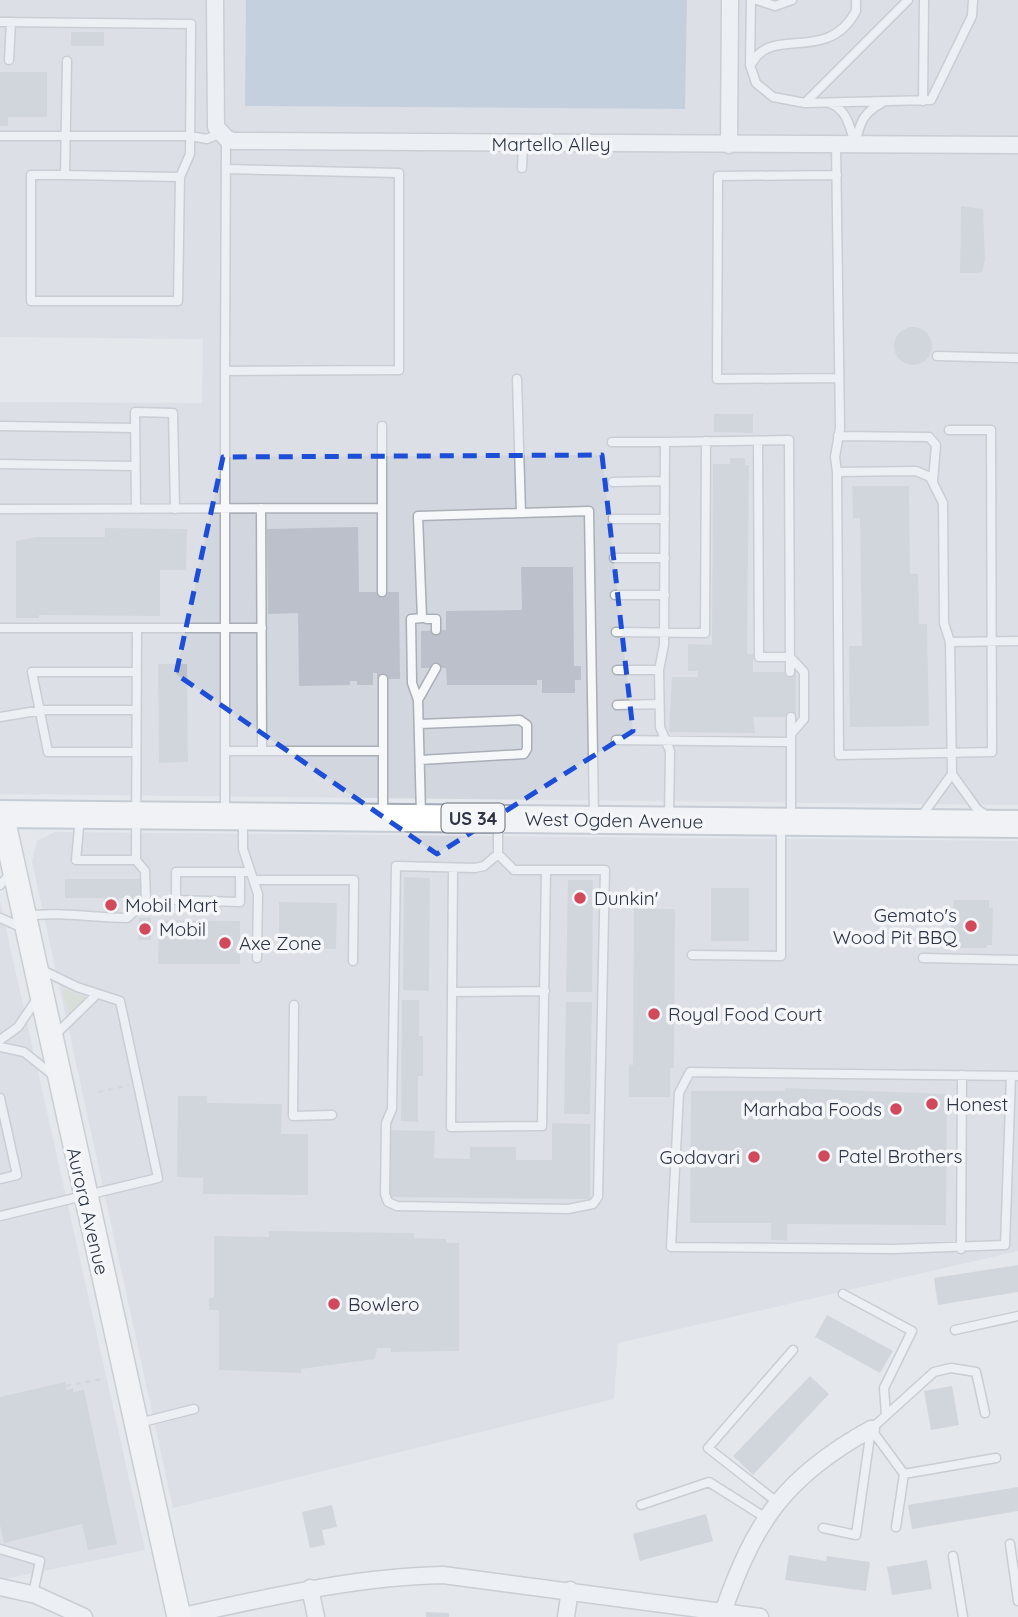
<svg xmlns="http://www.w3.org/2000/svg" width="1018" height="1617" font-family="Quicksand,sans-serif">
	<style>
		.built { fill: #d2d6de }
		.green { fill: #c9d6c5 }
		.water { fill: #9fb4cc }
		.building { fill: #bbc0ca }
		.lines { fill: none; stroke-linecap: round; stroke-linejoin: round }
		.lane-casing { stroke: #a9aeb7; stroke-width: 11 }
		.street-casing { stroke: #a9aeb7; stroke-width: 19 }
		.secondary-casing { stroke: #a9aeb7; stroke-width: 26 }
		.primary-casing { stroke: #a3abb8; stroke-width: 30 }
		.path { stroke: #c2c5cb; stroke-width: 2.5; stroke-dasharray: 5 5; stroke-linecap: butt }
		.lane { stroke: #f7f8fa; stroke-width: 8 }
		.street { stroke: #f7f8fa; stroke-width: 16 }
		.secondary { stroke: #fff; stroke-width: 23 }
		.primary { stroke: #fff; stroke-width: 26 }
		.marked { fill: none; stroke: #1d4ed8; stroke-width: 5; stroke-dasharray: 14 9; stroke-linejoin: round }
		.poi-dot { fill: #d1495b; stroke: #f4f6f9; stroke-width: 2.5 }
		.labels { text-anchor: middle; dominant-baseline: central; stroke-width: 7; stroke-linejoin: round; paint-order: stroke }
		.shield { fill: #f4f6f9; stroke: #676e7b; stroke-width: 2 }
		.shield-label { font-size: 18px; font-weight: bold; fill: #2b3445 }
		.street-label { font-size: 19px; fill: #2b3445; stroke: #f4f6f9 }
		.poi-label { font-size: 19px; fill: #2b3445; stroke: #f4f6f9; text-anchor: start }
	</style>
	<rect width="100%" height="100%" fill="#e4e7ec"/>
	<path class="built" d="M0,0H1018V805L0,794V402L202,403L203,339L0,337Z
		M55,832L1018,841V1251L618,1343L614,1399L173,1508L32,861L37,841Z
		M0,902L145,1550L0,1580Z"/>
	<path class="green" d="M65,989L85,997V1001L69,1013L62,990Z"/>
	<path class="water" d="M246,0H687L685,109L245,106Z"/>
	<path class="building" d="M71,32H104V46H71Z
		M0,72H47V117H8V126H0Z
		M961,206L983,209L985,260L982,272L976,273H960Z
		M894 346a19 19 0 1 1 38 0a19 19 0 1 1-38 0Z
		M714,414H753V433L714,432Z
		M730,458H745V465H749L747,654H753V672H796V717H753L755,733L669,732L672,677H698V671H688V644L712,645L713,464H730Z
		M852,486H909L910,574H918L919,624H927L929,726L850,727L849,646H862L860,518H853Z
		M358,527L359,592H399L400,679H377V673H373V685H357V681H350V685L299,686L298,613L268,614L267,529Z
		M105,528L187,529L186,570H160V616L39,615V618H16V541L36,537H105Z
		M521,567H573L574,666H581V680H575V693H542V680H537V685H447L446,668H421V631L446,630V611L522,610Z
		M158,664H187L188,762L159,763Z
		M404,877L430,878L429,991L403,990Z
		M65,879H141L140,899L119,898V912L104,911V898H65Z
		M568,880H593L592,992H566Z
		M711,888H749V941H711Z
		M954,900H989V908H993L992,945H987V948H956V932H950Z
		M279,902L337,903L336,949L279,948Z
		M634,909H675L674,1068H670V1097H629V1064L633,1065Z
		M139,918H151V940H138Z
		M159,920L240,921V964H158Z
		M402,1000H419V1036H423V1076H418V1122L401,1121Z
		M566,1002H592L590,1114H564Z
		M785,1088L947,1094L946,1225L787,1224V1241L771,1240V1223H690L691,1091H785Z
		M178,1096H207V1103L282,1104L281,1134H308V1195L203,1194V1178L177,1177Z
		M552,1123L590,1124V1199L390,1197L391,1130L435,1131L434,1158L470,1159V1147H516V1160H552Z
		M269,1231L414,1233V1238L446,1239V1243H459V1351L391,1352V1348H377L375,1359L301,1369V1373L219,1370V1310H209V1298H214V1236L269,1237Z
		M1018,1265V1292L938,1305L934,1278Z
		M827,1315L893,1351L880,1373L815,1337Z
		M810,1376L829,1394L753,1475L733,1456Z
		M65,1382L67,1390L73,1388V1392L84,1390L117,1544L88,1550L82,1524L4,1543L0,1525V1397Z
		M952,1386L959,1425L931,1430L924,1391Z
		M1018,1487V1511L912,1529L908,1505Z
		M332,1505L337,1527L322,1530L325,1545L310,1548L302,1512Z
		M706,1514L713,1541L640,1561L633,1534Z
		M789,1555L826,1561L827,1556L870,1562L866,1591L785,1580Z
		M927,1560L932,1589L892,1595L887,1567Z
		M426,1612L449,1613V1617H426Z"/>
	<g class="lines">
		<defs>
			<path id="lane" d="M751,0L750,65L756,83L773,97L805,103L931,100L972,16L973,0
				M757,0L775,6L792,0
				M0,22L191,24L190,154L180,177L178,301H31V175H65L67,61
				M9,60L11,22
				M752,63C772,25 827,65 856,11V0
				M923,101L924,0
				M805,103L908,0
				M829,103C847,109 850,127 855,144
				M0,136H190L207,139L221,133
				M226,138L225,371L399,370V173L227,169
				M856,141C860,122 864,112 882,103
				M836,144L840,428L835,457L837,472
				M522,168L523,144
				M65,175L180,177
				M837,175L718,176L717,379L839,378
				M937,356L1018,358
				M225,371V812
				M0,426L135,428
				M382,426V592
				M949,430H991L992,752L839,755L837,472L916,471L930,477L943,503L944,623L950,642
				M838,436L929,437L936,445L933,481
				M758,441L759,657H790L804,672V719L791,734
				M612,442H665
				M0,464L135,466
				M613,482L665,481
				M261,508L262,751
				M0,509L382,508
				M136,509L135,412L173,413L175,509
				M521,513L589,511L594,816
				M613,519H665
				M614,558H665
				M615,595H665
				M427,619H436V630
				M0,628H262
				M616,632L705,633L706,441
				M617,670H659
				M418,700L436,668
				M617,705L659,704
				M0,717L42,710H136
				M791,717V819
				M419,724L520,720L527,725V749L524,754L420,760
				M616,740L791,742
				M225,751H382
				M135,752H48L32,672H136
				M383,812V679
				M421,814L418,700L412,683L411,619L422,618L418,516L521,513L517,379
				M987,816L977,809L952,774L950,642L1018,641
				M80,817L76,860H136L137,628
				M669,817L670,751L660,727L659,670L664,645L665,442L789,440L790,672
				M921,817L952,774
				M243,819V849L258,894L257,958
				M498,821V854L514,870H605L598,1197L593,1204L568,1209L397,1206L388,1202L385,1194L386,1123L392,1109L396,866L475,868L484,866L498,854
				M453,868L451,1127L542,1126L546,870
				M240,872V902L176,900V872H250
				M255,880H354L353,961
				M0,885L12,872
				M25,916C59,911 92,918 127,918L146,901L145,871L136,860
				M0,918L23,928
				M692,955L781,956V824
				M923,958L1018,960
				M452,992L545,991
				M294,1005L293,1116L332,1115
				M54,1036L97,994
				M0,1040L18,1027L37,999
				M0,1047L24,1052L54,1076
				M1011,1076L1005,1245L894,1249L671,1247L679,1093L690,1072L1018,1076
				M0,1098L17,1175L0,1179
				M0,1216L158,1178L120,1001L77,987L42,970
				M961,1249L962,1075
				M843,1294L912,1331L884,1388L886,1415
				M955,1330L1018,1316
				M139,1423L194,1409
				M871,1429L904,1474L996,1458
				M777,1502L708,1448L793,1350
				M641,1505L709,1482L766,1518
				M896,1527L904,1474
				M823,1528L856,1535L871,1429L934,1372L951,1368L976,1372L985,1413
				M1010,1544L1018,1601
				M0,1549L40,1561L33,1594
				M953,1556L963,1617"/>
			<path id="street" d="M215,0L216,127L226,138L233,141L1018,145
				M729,145L730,0
				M0,1587L36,1595L84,1617
				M310,1588L316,1617
				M723,1612C755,1520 786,1476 871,1429
				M178,1617C266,1598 352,1577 443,1575L760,1617
				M566,1617L570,1590"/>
			<path id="secondary" d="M2,814L179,1617"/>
			<path id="primary" d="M0,814L1018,824"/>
		</defs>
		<use href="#lane" class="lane-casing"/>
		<use href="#street" class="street-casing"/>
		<use href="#secondary" class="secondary-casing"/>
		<use href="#primary" class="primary-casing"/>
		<path class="path" d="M98,1092L129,1085
			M66,1386L102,1379"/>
		<use href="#lane" class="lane"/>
		<use href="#street" class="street"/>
		<use href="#secondary" class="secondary"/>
		<use href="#primary" class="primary"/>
	</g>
	<path d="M0 0H1018V1617H0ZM602,455L633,731L437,854L176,674L223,457Z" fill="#e4e7ec" fill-opacity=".55" fill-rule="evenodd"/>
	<path class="marked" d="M602,455L633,731L437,854L176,674L223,457Z"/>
	<g class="poi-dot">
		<circle cx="580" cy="898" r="7"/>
		<circle cx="111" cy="905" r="7"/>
		<circle cx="971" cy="926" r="7"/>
		<circle cx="145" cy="929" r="7"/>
		<circle cx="225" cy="943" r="7"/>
		<circle cx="654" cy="1014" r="7"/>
		<circle cx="932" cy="1104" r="7"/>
		<circle cx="896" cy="1109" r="7"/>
		<circle cx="824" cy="1156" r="7"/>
		<circle cx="754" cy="1157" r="7"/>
		<circle cx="334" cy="1304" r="7"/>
	</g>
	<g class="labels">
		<rect class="shield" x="441.5" y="803.5" width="63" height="29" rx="5"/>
		<g class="shield-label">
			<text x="473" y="818">US 34</text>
		</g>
		<g class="street-label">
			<text x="551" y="144">Martello Alley</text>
			<text transform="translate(614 820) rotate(1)">West Ogden Avenue</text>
			<text transform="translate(88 1211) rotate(77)">Aurora Avenue</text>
		</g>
		<g class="poi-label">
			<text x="594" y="898">Dunkin'</text>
			<text x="125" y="905">Mobil Mart</text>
			<text x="957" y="915" text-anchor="end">Gemato's<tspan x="957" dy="22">Wood Pit BBQ</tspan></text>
			<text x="159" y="929">Mobil</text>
			<text x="239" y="943">Axe Zone</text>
			<text x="668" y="1014">Royal Food Court</text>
			<text x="946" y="1104">Honest</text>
			<text x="882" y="1109" text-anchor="end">Marhaba Foods</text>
			<text x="838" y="1156">Patel Brothers</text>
			<text x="740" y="1157" text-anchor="end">Godavari</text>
			<text x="348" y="1304">Bowlero</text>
		</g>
	</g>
</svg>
